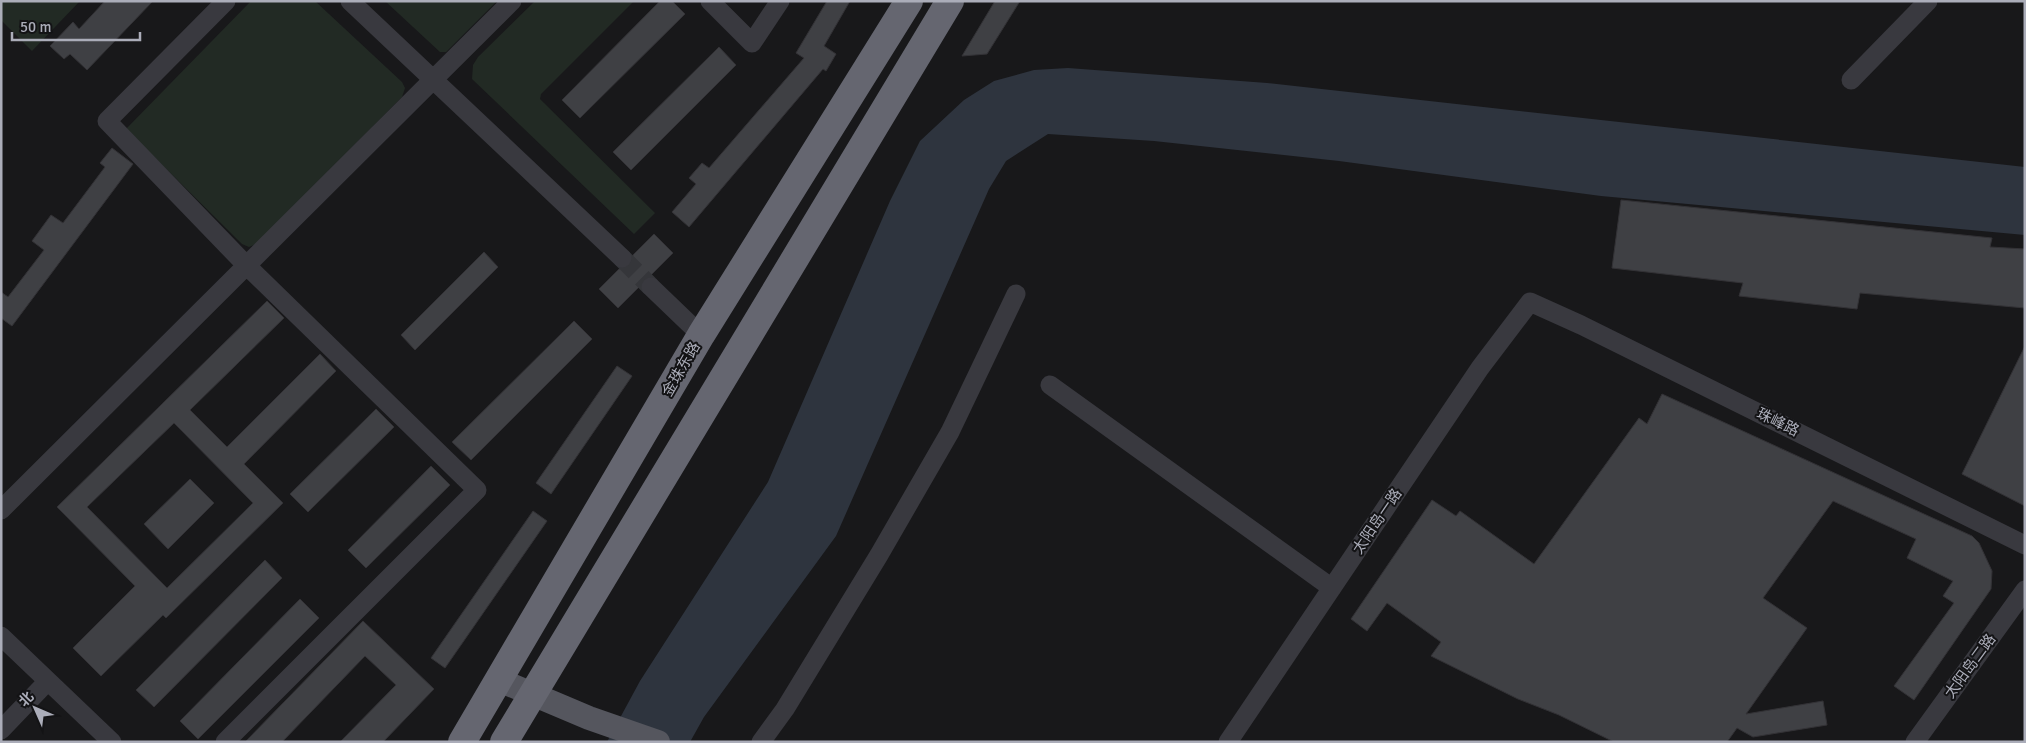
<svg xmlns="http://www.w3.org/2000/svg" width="2026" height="743" font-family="Signika,'Noto Sans SC',sans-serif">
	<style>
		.green { fill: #222a24 }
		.water { fill: #2e343e }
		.building { fill: #3f4044; stroke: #333236; fill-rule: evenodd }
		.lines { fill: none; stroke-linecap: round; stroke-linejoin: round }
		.minor-tunnel { stroke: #35363a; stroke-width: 19; stroke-dasharray: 19 9; stroke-linecap: butt }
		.minor { stroke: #39393f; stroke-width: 19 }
		.major { stroke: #55565e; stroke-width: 24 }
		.highway { stroke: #656670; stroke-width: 28 }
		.labels { text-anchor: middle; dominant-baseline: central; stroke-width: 4; stroke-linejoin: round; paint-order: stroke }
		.street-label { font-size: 15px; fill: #abadb9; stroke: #131315 }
	</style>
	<rect width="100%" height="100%" fill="#18181a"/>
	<path class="green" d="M1,1H80L32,51L1,20Z
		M251,1H315L402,82L405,88L402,97L256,244L249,247L242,244L126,129Z
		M385,1H497L446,52H440Z
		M535,1H634L541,94L540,99L655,213L634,234L472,79L473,65L478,57Z"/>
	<path class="water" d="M1068,68L1267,83L2025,167V235L1601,196L1339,161L1154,141L1048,134L1006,161L989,189L836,536L704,717L690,742H607L640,681L768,482L890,201L920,141L964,100L994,81L1034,70Z"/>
	<path class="building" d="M105,1H153L87,70L70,54L64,59L50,46L73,22L79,29Z
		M660,1H672L685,14L580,118L562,100Z
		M827,1H850L824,46L836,54L826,71L823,69L689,227L672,212L696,184L689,178L702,163L709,168L804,58L796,53Z
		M995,1H1020L987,54L962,56Z
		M719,47L736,65L631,170L613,152Z
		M112,148L133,164L12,326L1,318V292L8,297L44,250L32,241L51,215L63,223L105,167L100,163Z
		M1621,200L1992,238L1990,247L2025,249V308L1860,293L1857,309L1739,296L1743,283L1612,268Z
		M654,234L673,253L650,276L643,279L640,286L618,308L599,289L619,269L630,266L633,255Z
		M484,252L498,267L415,350L401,335Z
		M267,301L284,318L190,410L227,447L320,354L336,371L244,464L283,503L166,618L163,615L101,676L73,648L135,586L57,507ZM174,423L253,503L167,588L87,507Z
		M574,321L592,339L471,460L452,442Z
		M2025,346V506L1962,474Z
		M617,366L632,376L551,494L536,483Z
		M1662,394L1972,536L1979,543L1992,571L1991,589L1914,700L1894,686L1954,603L1943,596L1953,581L1907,558L1916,539L1833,501L1763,598L1807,628L1746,714L1823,701L1827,725L1753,737L1737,728L1727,742H1614L1559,715L1518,699L1431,656L1441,642L1387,603L1367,631L1351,619L1432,500L1456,516L1460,511L1534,564L1639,418L1647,424Z
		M376,409L394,427L308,512L290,494Z
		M431,466L450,485L366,568L348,550Z
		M190,479L214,503L168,549L144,524Z
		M533,511L547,521L445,668L431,658Z
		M265,560L282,578L154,707L136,690Z
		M300,599L319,618L198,739L180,721Z
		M363,621L434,689L383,742H340L396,685L365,656L282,742H245Z"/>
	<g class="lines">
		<path class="minor-tunnel" d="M622,258L651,287"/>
		<path class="minor" d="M350,1L622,258
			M710,1L752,43L780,1
			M1851,80L1928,1
			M651,287L701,335
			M1050,385L1332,588
			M1,510L512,1
			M1,636L112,742
			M1,730L46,683
			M225,742L477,490L246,265L107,121L226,1
			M761,742L785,709L879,555L950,432L1016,294
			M1228,742L1480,368L1530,302L1581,325L2025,545
			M1915,742L2025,590"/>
		<path class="major" d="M499,680L589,718L658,742"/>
		<path class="highway" d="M462,742L701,335L909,1
			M504,742L950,1"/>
	</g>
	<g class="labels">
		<g class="street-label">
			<text transform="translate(681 369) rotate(-60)">金珠东路</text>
			<text transform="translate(1778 422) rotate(26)">珠峰路</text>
			<text transform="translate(1377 521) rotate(-56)">太阳岛一路</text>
			<text transform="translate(1970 666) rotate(-54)">太阳岛二路</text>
		</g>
	</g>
	<rect width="2026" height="743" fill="none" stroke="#abadb9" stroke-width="5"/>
	<g transform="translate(35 708) rotate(315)" stroke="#131315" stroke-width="4" paint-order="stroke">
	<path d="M0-4L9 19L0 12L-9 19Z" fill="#abadb9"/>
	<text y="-8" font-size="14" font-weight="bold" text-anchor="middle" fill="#abadb9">北</text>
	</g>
	<path d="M12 32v8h128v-8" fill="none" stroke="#abadb9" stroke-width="2.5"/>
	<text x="20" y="32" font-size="15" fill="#abadb9" stroke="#131315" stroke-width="4" paint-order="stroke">50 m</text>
</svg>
